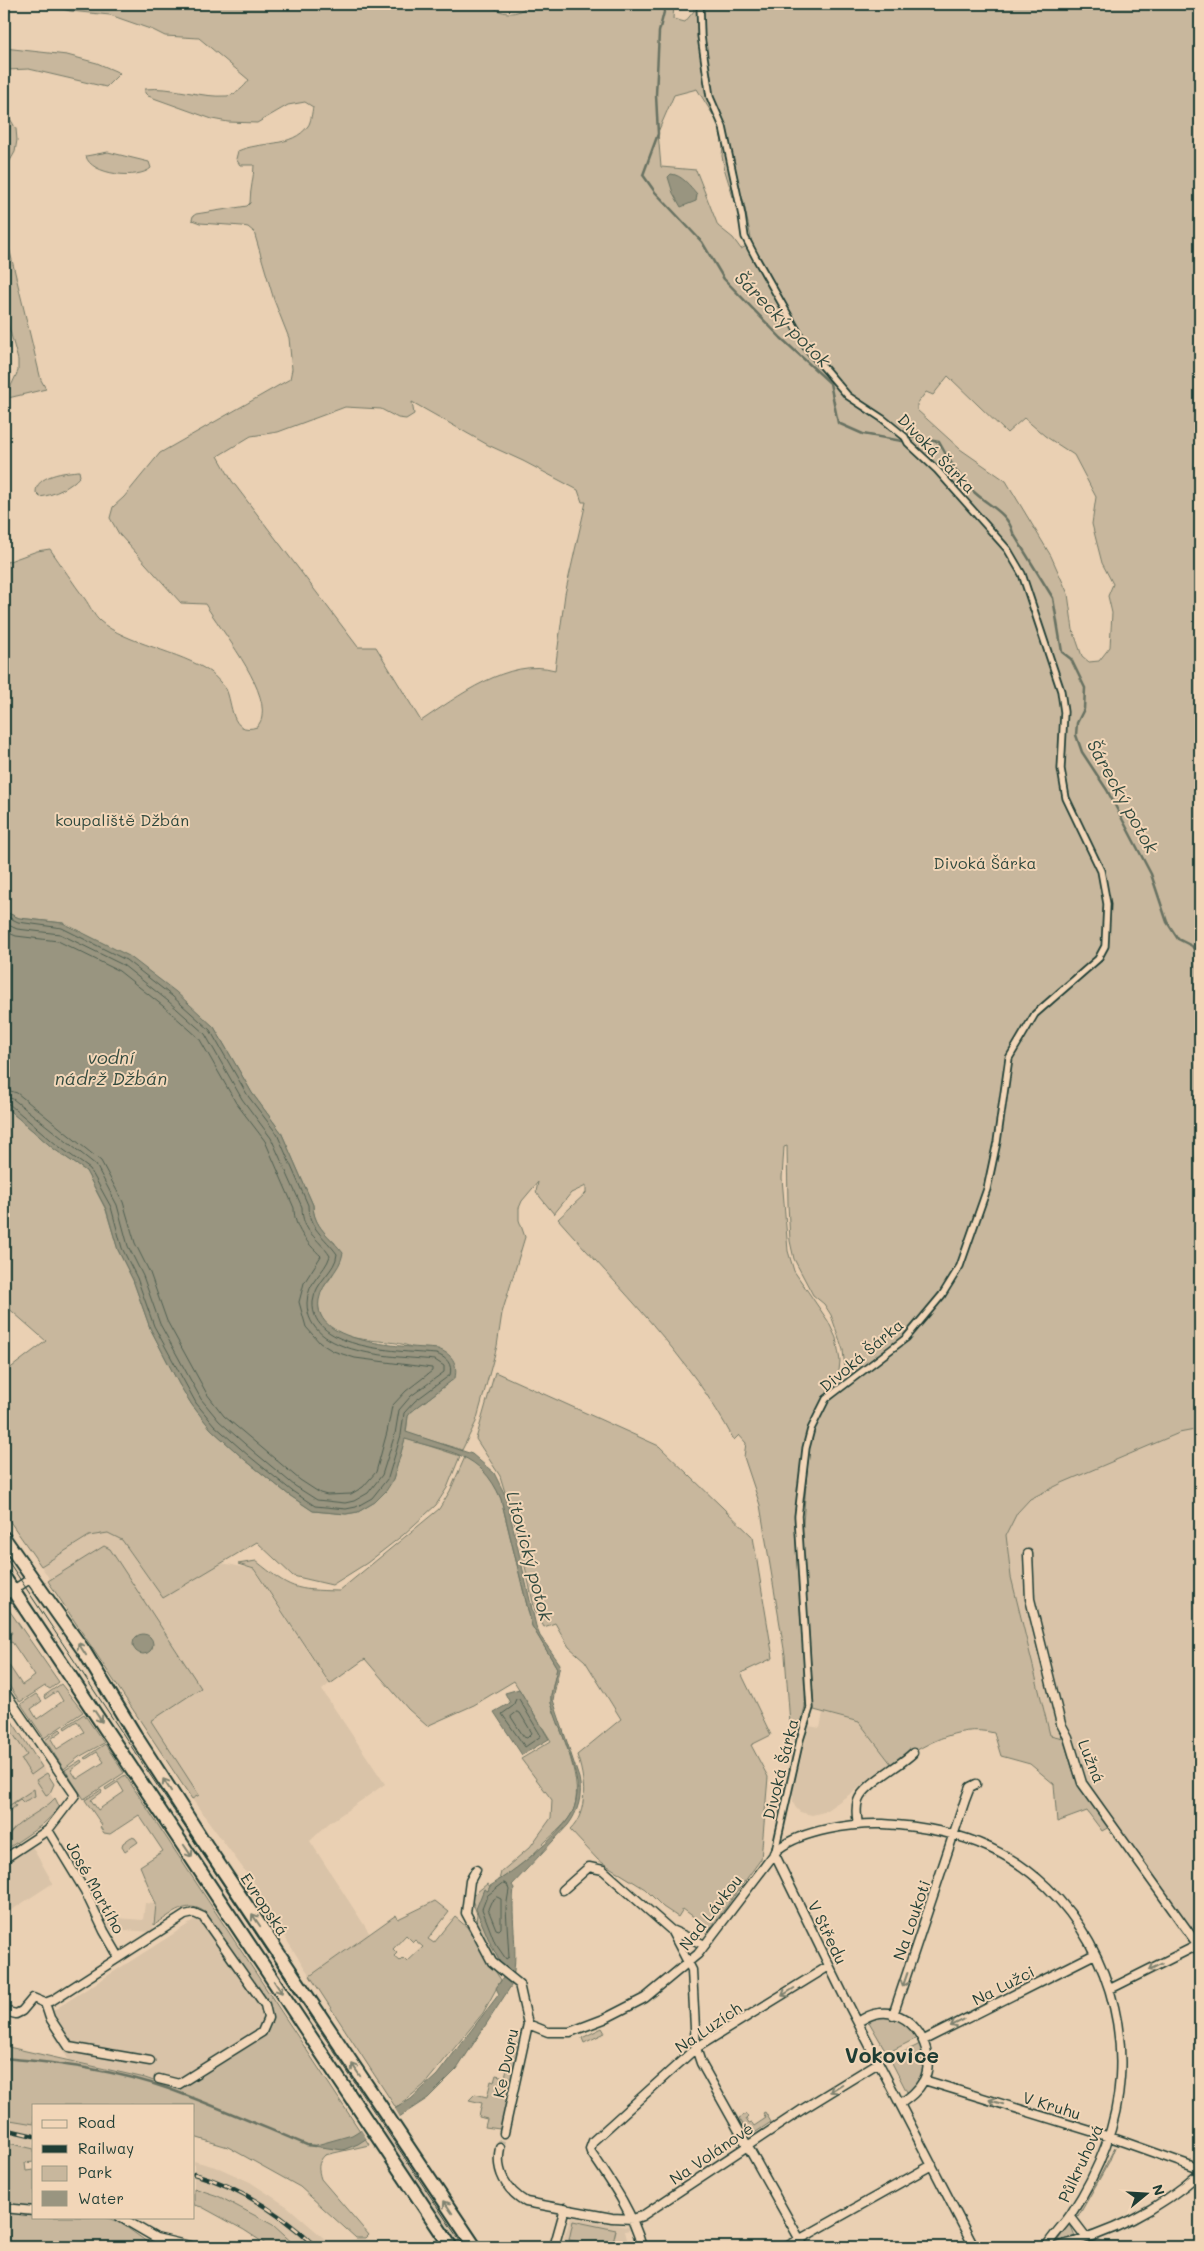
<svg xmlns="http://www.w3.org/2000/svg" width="1204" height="2251" font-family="Mali,sans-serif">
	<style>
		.built { fill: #d9c3a8 }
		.green { fill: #c8b79d; stroke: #747a68; fill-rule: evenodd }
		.water { fill: #999580; stroke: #687262 }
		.pier { fill: #ead0b3 }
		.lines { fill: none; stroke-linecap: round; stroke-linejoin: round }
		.shore { stroke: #506052; stroke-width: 1 }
		.stream { stroke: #687262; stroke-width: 2.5 }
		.minor-tunnel { stroke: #c1b39a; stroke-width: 8; stroke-dasharray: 8 4; stroke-linecap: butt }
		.pedestrian-casing { stroke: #1f3d34; stroke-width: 9 }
		.minor-casing { stroke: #1f3d34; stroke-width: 11 }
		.primary-casing { stroke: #1f3d34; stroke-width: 16 }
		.pedestrian { stroke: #f2d6b8; stroke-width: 5.5 }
		.minor { stroke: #f2d6b8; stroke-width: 8 }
		.primary { stroke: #f2d6b8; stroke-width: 12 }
		.tram { stroke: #1f3d34; stroke-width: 1 }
		.rail-casing { stroke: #1f3d34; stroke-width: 4.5 }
		.rail { stroke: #f2d6b8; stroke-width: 2.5; stroke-dasharray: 8; stroke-linecap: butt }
		.oneway { stroke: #7e826f }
		.labels { text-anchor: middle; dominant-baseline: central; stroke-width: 4; stroke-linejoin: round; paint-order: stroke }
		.street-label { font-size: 16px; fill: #1f3d34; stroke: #f2d6b8 }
		.park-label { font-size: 16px; fill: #30493e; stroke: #f2d6b8 }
		.water-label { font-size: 18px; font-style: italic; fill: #314a3f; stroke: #f2d6b8 }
		.district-label { font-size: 21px; font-weight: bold; fill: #1f3d34; stroke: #f2d6b8 }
	</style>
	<rect width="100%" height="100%" fill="#ead0b3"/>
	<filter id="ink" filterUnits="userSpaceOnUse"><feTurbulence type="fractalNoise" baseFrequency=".02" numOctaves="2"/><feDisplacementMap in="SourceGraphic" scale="10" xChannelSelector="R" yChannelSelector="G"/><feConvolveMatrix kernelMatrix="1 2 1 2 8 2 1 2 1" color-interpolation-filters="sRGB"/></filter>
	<g filter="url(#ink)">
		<path class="built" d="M1200,1429V1961L1074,1774L1063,1738L1050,1735L1011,1577L1006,1535L1017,1513L1029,1499L1062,1483L1179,1433Z
			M108,1533L122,1540L163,1597L222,1563L253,1569L329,1684L322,1690L385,1784L329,1823L310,1841L370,1934L310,1976L256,1893L259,1890L192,1799L41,1566L89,1536Z
			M4,1709L54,1784L49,1792L60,1808L42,1825L4,1851Z
			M823,1713L859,1722L892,1765L824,1812L812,1815L800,1812L796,1808L793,1803V1790L809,1726L820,1728Z
			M31,1845L53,1883L4,1915V1863Z
			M145,1903L156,1904L153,1932L111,1929L105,1917L143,1920Z
			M206,1913L269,2004L272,2019L266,2034L177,2089L145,2078L70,2062L43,2017Z
			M4,2119L34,2124V2149L4,2142Z
			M389,2130L436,2202L467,2247H457L382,2134Z
			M194,2161L219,2168L250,2182L288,2207L334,2247H297L273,2224L218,2196L194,2187Z
			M571,2217L628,2227L630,2230L625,2231L628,2243L633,2242L635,2247H561Z"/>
		<path class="green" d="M44,4H489C500,15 518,17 529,4H674L673,19L685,22L694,11L693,4H1200V1429L1179,1433L1062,1483L1030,1499L1017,1513L1006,1535L1011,1577L1050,1735L1063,1738L1074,1774L1109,1827L1102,1831L1087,1811L1057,1822L1054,1784L1030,1764L1001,1756L994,1733C957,1723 922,1747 892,1765L859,1722L814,1710L802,1537L809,1445L815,1426L828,1403L850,1383L896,1350L895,1346L853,1374L845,1369L843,1350L831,1315L824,1304L813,1295L794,1259L790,1241L788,1204L787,1146L784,1147L782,1178L788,1251L794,1271L828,1321L836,1338L840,1361L839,1371L812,1420L804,1450L795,1520L806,1670L805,1706L798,1738H791L785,1655L760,1505L744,1457L746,1443L739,1435L734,1440C690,1357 620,1289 558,1219L586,1193V1186L571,1193L554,1214L536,1192L538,1182L522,1201L519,1208V1220L525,1237L502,1313L497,1346L476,1422L462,1450L406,1433L408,1416L411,1412L455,1378C442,1369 425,1353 411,1347C385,1335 322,1350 318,1304C317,1290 328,1284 333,1274C337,1266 335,1251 335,1243C323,1233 313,1221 313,1205L281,1132L252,1093L214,1027L63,923L19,918L8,913L4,906V563L37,551L50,549C62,566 73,583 85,599C90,606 94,616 100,621C126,644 180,651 210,672C215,676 222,684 226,689C233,703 230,736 257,727C259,724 262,720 262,716C267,686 221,630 205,604L181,603L119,534L110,518L113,507L124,497L160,453L290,379L292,369L289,338L274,300L254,232L248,227L242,226L200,223L192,220L193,216L196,214L247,206L250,203C250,189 254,178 254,165H240L236,159L238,151C260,141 292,148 308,126C311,122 312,112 313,107L305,102L288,105L257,123L228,122L212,119L148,96L145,93V89C173,86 200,98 227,96C236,95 244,87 249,80L199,38L165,36L153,30L110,15L70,11ZM697,89L718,123L723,146L722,156L725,171L733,197L743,199L752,243L741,249L733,238L718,226L696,170L661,167L658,132L674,95ZM948,376L1007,433L1024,418L1045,436L1074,455L1096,497L1092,524L1102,563L1113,584L1108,596L1112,613L1110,647L1099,661L1089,662L1082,656L1073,630L1068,594L1051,556L1006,481L960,449L917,410V404L926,392L933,395ZM412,402L488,445L523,461L578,490L582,502H586L565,594L555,670C509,657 457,697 421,721L376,647H358L232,481L218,456L251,436L278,432L345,407L381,409L398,418L406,419L414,414Z
			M4,48L67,55L97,63L120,73L106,87L29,69L6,70L4,108L16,129L17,140L15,152L7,166L4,193Z
			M108,152L149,162L151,168C139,180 90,175 86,156Z
			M4,227L41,380L46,389L4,399V392L11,386L18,371V360L4,309Z
			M79,471L80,476C71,487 54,495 40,497L36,493C35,475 66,472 79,471Z
			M4,1106L54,1149L86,1171L106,1210L118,1250L133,1280L150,1328L179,1384L192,1405L211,1429L245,1460L289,1495L313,1511L346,1514L358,1512L375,1502L393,1480L405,1438L460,1456L447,1488L436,1505L403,1535L367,1563L332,1585L293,1576L257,1542L163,1598L122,1540L108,1533L89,1536L41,1566L4,1513V1373L46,1341L6,1306L4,1307Z
			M495,1372L659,1446L753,1537L773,1658L741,1673L771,1735L751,1745L768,1777L761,1859L710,1929L683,1909L678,1917L663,1907L645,1889L598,1860L570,1830C589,1812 585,1778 577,1755L621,1719L585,1661L569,1647L555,1623L544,1627L535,1611L518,1535L500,1476L476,1439Z
			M465,1457C484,1467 493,1479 501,1499L532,1626L557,1668L551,1695V1703C560,1732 587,1785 572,1813C566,1824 555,1833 546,1841C532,1856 517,1870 499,1880L501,1872L530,1847L551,1818L552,1800L521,1759L551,1741L514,1681L474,1705L427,1726L408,1709L365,1659L330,1684L254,1569L238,1564L256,1561C291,1589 294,1590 339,1591L439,1509L450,1491Z
			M104,1546L110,1549L201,1688L151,1721L199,1795L192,1799L48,1581Z
			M4,1607L9,1610L59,1682L50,1689L45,1686L20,1702L4,1678V1658L22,1685L35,1676L12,1642L10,1643L7,1637L12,1633L4,1621Z
			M61,1684L83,1712L44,1738L21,1704L36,1694L42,1701L31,1709L37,1719L63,1701L57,1691L45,1699L44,1696Z
			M4,1709L42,1767L31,1775L21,1759L27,1755L4,1720Z
			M84,1714L104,1743L79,1757L64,1769L45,1740L60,1729L62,1731L51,1739L57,1749L84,1732L77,1721L65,1729L64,1727Z
			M105,1744L124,1773L84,1799L65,1770L81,1760L82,1762L71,1770L77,1779L104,1762L97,1752L86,1759L84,1758Z
			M47,1773L54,1784L50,1793L46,1795L36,1780Z
			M125,1775L368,2143L369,2145L325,2155C317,2163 318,2169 321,2179L369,2235L366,2238H356L300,2187L228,2147L194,2137V2105H34V2124L4,2119V2046L145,2078L177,2089L266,2034L272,2019L269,2004L206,1913C188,1898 171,1915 154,1925L156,1904L140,1866L163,1851L139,1815L110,1834L104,1833L100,1827L102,1825L85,1800L101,1790L102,1792L91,1800L98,1810L124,1792L118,1782L106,1790L105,1788Z
			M34,1789L35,1796L23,1802L20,1799L14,1803L16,1806L4,1814V1809Z
			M55,1798L60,1808L42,1825L4,1851C4,1823 41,1815 55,1798Z
			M131,1837L135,1838L138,1842L125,1851L122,1846L123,1843Z
			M487,1884L490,1886L488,1891L484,1890L478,1914L499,1960L496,1961L476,1923L477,1914L471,1897Z
			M435,1901L449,1912L428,1939L434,1943L455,1917L467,1927L501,1980L483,2013L424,2085L396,2108L310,1976L396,1915L398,1919ZM406,1935L413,1942L415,1940L423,1947L407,1962L403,1958L400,1961L394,1956L397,1953L393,1949Z
			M876,2017C895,2016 907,2021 917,2038L887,2053L869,2022Z
			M602,2028L605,2033L584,2043L582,2038Z
			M513,2043H519L517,2092L510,2126L507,2130L485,2127L487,2119L479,2117L482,2103L469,2100L475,2094L487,2097L491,2081L494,2082L496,2075L505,2077Z
			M920,2044L924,2046L925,2072L911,2091L907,2092L890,2059Z
			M765,2112L771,2122L753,2134H749L739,2118L746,2114L748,2117L746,2119L749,2124L752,2123L754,2126L766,2118L763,2113Z
			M4,2142L34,2149V2162L25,2163L26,2171L34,2170V2217H103L118,2221L154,2247H4Z
			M1115,2147L1109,2162L1078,2217L1075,2216L1077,2211L1097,2182Z
			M194,2188L218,2196L273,2225L297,2247H270L244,2230L202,2207L194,2205Z
			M573,2221L616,2230L612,2247L569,2240Z
			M1067,2225L1071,2226L1075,2236L1057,2242Z"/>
		<path class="water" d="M671,174C682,175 690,186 697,194L696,201L681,207L673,193L668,177Z
			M4,906L8,913L19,918L63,923L129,956L176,992L214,1027L252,1093L281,1132L313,1205C313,1227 331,1237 343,1253C340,1272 322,1281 319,1300C312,1346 409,1346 438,1349C452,1354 458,1363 455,1378L411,1412L408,1416L406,1432L472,1454L494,1473L506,1497L536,1626L540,1636L560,1664L553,1700L579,1778C583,1795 578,1812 568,1825L512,1885L514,1888C510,1920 520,1955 511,1986L457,2069L428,2098L358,2144L343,2150L313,2146L352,2135L411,2099L437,2075L499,1994L496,1988L503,1978L499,1960L491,1945L476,1909L484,1889L488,1891L490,1886C513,1872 559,1837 572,1813C576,1805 578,1792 577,1783C573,1756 559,1729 551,1703V1695L557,1668L532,1626L501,1499C480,1451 450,1453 405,1439L393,1480L386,1491L375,1502L358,1512L346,1514L313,1511L289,1495L245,1460L211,1429L192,1405L179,1384L150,1328L133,1280L118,1250L106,1209L86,1171L54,1149L4,1106Z
			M133 1644a10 10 0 1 1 20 0a10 10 0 1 1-20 0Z
			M519,1689L549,1739L522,1755L494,1712L510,1703L505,1693Z"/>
		<path class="pier" d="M394,2107L401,2119L368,2141L360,2128Z"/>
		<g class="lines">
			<path class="shore" d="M4,915L18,922L62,928L126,960L172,996L210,1030L248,1096L277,1134L308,1205C308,1228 325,1237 337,1254C336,1271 315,1281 313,1302C310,1351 404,1351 436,1354C446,1357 453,1364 450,1375L415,1401L404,1413L401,1435L388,1478L372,1498L356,1507L346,1509L315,1506L292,1491L249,1456L214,1425L196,1403L154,1326L137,1278L122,1248L111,1207L90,1169L57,1145L9,1104L4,1103
				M4,923L17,929L60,934L123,965L168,1001L205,1034L242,1099L271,1138L302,1207C302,1233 318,1237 330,1256C325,1273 307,1281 307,1303C307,1357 397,1356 435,1360L444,1366V1372L411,1396L399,1410L395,1434L382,1475L368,1493L354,1501L345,1503L317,1500L295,1486L253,1451L219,1421L201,1399L160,1324L143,1276L128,1246L117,1205L96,1165L13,1099L4,1097
				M4,931L16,936L58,941L119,971L163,1006L199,1038L236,1103L265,1141L294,1208C294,1228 307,1243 321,1256L304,1283L299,1302L306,1327L320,1343L333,1351L355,1358L432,1368V1371L406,1391L392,1406L387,1432L376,1472L363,1487L351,1494L327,1495L320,1493L300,1480L224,1416L207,1394L167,1321L150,1273L135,1243L123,1202L101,1161L17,1093L4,1089
				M519,1699L541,1736L525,1747L502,1714L513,1706L516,1699Z
				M517,1712L520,1713L532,1733L527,1738L524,1737L511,1717Z
				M504,1883L507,1884L509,1890L506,1908L509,1957L506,1959L495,1943L482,1909L487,1896Z
				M497,1897L501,1899V1928L499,1930L496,1929L488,1909L491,1902Z"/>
			<path class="stream" d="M666,4L659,32L656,95L658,134L643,175L655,192L702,242L724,279L781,338L830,383L838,423L863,434L902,441L913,437L939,442C948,459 959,477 973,491C987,505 1008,512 1013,533L1053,598L1062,652L1071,659L1085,688L1084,709L1077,723L1076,735L1082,752L1107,790L1151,874L1167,922L1178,939L1192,946L1200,958
				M4,2058C59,2063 116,2070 169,2089C216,2106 261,2126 307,2145L315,2146"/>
			<path class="minor-tunnel" d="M500,2148L504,2133"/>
			<defs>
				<path id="pedestrian" d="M700,4L701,36L710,97L723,127L742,216L745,237L756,258L807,348L848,396L883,419L905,437L908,443L937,470L1008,550L1022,574L1061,691L1064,712L1061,769L1066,798L1101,871L1107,904L1105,946L1098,959L1035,1014L1009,1058L997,1142L987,1189L960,1266L942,1295L906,1338L826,1399L811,1429L806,1448L798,1516L810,1708L800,1740L775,1851"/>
				<path id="minor" d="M1028,1554L1030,1599L1061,1724L1068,1737L1082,1783L1200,1948
					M4,1596L33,1577
					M4,1691L75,1795L48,1830L4,1859
					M858,1825C857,1817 855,1809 858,1801C863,1785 900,1766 913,1753
					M48,1830L85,1891L104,1931L119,1957
					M774,1853L843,1994L974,2247
					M476,1870L470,1881L466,1913L492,1962L519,1984L528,2024L504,2133
					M563,1890L589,1867L603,1870L671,1930L705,1945
					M671,1930L692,1970L696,2048L701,2063L804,2247
					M1110,1989L1198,1945
					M45,2003L50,2018L69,2047L150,2061
					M4,2011L16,2014L22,2011L33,1998L45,2003L53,2000L185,1915L194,1913L203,1917L265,2005L268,2018L262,2032L179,2084L159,2079
					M893,2015L965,1800L970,1787L976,1784
					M858,2022C863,2019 869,2015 875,2014C911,2005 938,2050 924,2080C918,2091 910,2097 900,2104
					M528,2024L548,2032H570L604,2019L645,1998L698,1954L778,1849C803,1830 852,1823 883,1824C920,1826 956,1832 990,1848C1075,1887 1126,1984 1120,2077C1117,2127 1098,2173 1071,2214C1063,2226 1053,2235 1046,2247
					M924,2040L1095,1954
					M924,2080L1110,2137L1200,2169
					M500,2148C495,2171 506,2190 526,2202L612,2218L633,2219L642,2216L803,2109L878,2063
					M4,2208L34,2211
					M1070,2216L1086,2237
					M120,2217L156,2238L194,2247
					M554,2247L565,2208
					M642,2247C632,2211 612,2183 591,2152L590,2149L593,2141L696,2048L829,1966
					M786,2247L932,2165
					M1055,2247C1109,2235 1160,2209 1200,2173"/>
				<path id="primary" d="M4,1538L84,1651L135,1735L202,1839L475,2247
					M4,1577L451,2247"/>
			</defs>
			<use href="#pedestrian" class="pedestrian-casing"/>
			<use href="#minor" class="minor-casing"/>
			<use href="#primary" class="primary-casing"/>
			<use href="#pedestrian" class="pedestrian"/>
			<use href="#minor" class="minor"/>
			<use href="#primary" class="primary"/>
			<path class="tram" d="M4,1555L464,2247"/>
			<defs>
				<path id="rail" d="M4,2129L34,2136
					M194,2174C241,2187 281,2214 316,2247"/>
			</defs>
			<use href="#rail" class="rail-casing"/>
			<use href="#rail" class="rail"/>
		</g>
		<defs><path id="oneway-shaft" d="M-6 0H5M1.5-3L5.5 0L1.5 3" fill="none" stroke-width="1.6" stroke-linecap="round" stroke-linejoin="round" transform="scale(1.25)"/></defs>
		<g class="oneway">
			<use href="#oneway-shaft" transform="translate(82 1649) rotate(-123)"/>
			<use href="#oneway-shaft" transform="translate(98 1716) rotate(56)"/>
			<use href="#oneway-shaft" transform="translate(167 1785) rotate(-123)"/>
			<use href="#oneway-shaft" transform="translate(188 1851) rotate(56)"/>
			<use href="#oneway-shaft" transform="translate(256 1920) rotate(-124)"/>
			<use href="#oneway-shaft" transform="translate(1155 1967) rotate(154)"/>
			<use href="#oneway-shaft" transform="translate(905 1980) rotate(109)"/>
			<use href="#oneway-shaft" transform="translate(278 1987) rotate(56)"/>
			<use href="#oneway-shaft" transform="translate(788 1992) rotate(148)"/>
			<use href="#oneway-shaft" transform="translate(957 2023) rotate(153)"/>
			<use href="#oneway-shaft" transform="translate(356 2070) rotate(-124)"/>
			<use href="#oneway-shaft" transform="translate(836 2088) rotate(148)"/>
			<use href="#oneway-shaft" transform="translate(996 2102) rotate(-163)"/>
			<use href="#oneway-shaft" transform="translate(448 2207) rotate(-124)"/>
		</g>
	</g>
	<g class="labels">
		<g class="street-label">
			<text transform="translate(937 453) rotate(46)">Divoká Šárka</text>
			<text transform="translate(861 1355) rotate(-40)">Divoká Šárka</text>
			<text transform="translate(1092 1761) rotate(68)">Lužná</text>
			<text transform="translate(780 1769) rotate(-76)">Divoká Šárka</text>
			<text transform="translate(96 1887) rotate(61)">José Martího</text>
			<text transform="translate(265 1904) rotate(56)">Evropská</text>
			<text transform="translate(710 1912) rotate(-52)">Nad Lávkou</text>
			<text transform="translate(911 1920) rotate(-71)">Na Loukoti</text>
			<text transform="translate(828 1932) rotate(64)">V Středu</text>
			<text transform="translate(1003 1985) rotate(-27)">Na Lužci</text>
			<text transform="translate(708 2027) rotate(-34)">Na Luzích</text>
			<text transform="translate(505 2063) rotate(-78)">Ke Dvoru</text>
			<text transform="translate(1052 2105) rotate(17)">V Kruhu</text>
			<text transform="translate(711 2153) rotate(-34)">Na Volánové</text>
			<text transform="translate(1080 2163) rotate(-65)">Půlkruhová</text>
		</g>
		<g class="park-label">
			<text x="122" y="819">koupaliště Džbán</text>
			<text x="985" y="862">Divoká Šárka</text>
		</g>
		<g class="water-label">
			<text transform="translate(783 319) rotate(45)">Šárecký potok</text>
			<text transform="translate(1123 796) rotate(61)">Šárecký potok</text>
			<text x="111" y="1057">vodní<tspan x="111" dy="21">nádrž Džbán</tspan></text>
			<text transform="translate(530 1556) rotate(75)">Litovický potok</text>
		</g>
		<g class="district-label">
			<text x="892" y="2054">Vokovice</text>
		</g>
	</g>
	<rect width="1204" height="2251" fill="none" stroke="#f2d6b8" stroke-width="20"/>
	<rect x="10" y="10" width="1184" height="2231" fill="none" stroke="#1f3d34" stroke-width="2" filter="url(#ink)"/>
	<rect x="32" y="2104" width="162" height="115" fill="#f2d6b8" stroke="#9e9983"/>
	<rect x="42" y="2120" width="25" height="8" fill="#f2d6b8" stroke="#9e9983"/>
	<text x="78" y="2128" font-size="15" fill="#1f3d34">Road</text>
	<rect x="42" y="2145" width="25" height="8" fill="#1f3d34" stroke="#9e9983"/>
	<text x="78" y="2154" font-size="15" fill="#1f3d34">Railway</text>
	<rect x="42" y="2166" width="25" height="15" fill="#c8b79d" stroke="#9e9983"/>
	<text x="78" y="2178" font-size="15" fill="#1f3d34">Park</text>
	<rect x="42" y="2191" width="25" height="15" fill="#999580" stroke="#9e9983"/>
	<text x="78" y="2204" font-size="15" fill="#1f3d34">Water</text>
	<g transform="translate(1146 2194) rotate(72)" stroke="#f2d6b8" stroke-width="4" paint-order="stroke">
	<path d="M0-4L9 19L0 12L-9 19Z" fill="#1f3d34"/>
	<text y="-8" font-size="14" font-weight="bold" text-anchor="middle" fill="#1f3d34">N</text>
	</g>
</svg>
